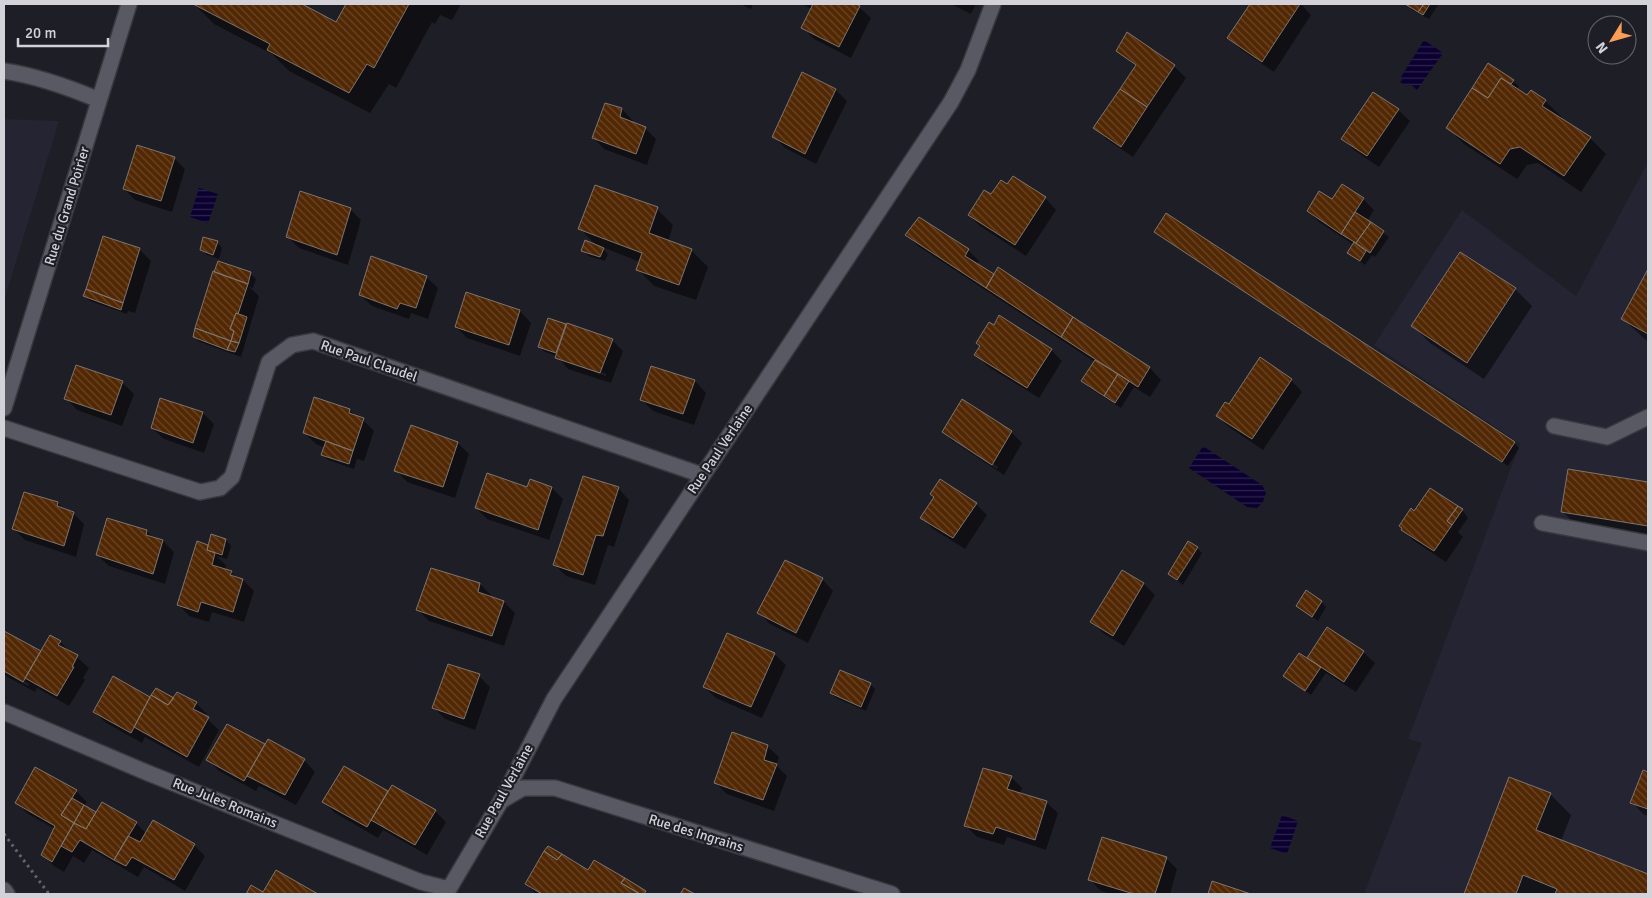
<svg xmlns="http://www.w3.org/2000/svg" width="1652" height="898" font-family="Signika,sans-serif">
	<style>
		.built { fill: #242432 }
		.water { fill: url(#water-rules) }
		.shadow { fill: #0007; fill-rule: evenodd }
		.building { fill: url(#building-back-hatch); stroke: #7d746d }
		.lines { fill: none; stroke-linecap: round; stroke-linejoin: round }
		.minor-casing { stroke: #38383f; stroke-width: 18 }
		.path { stroke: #64646c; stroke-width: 3; stroke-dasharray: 2.5 4; stroke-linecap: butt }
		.minor { stroke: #595963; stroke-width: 15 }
		.labels { text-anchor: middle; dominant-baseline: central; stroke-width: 4.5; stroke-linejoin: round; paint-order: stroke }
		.street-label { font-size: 14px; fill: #d2d2d8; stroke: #1e1e26 }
	</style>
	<defs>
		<pattern id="water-rules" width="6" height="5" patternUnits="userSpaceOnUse" patternTransform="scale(1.25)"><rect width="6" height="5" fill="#0b0030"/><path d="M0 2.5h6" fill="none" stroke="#2e244d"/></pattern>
		<pattern id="building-back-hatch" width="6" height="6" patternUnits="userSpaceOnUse" patternTransform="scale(1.25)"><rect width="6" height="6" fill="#522803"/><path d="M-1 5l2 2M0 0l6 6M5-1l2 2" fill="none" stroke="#6a4627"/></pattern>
	</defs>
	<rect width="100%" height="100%" fill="#1e1e26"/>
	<path class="built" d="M4,119L59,121L4,301Z
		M1648,162V894H1364L1422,743L1408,739L1520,444L1374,345L1462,210L1576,296Z"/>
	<path class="water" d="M1424,40L1443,53L1417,90L1409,83L1407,86L1400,82L1402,80L1401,77Z
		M199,188L218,194L208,223L190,217Z
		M1203,446L1262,485L1266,492L1263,502L1257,508L1247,507L1189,468Z
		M1282,815L1298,821L1287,854L1270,848Z"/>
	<path class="shadow" d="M194,4H299L336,23L348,4H461L452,20L440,15L435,24L432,22L396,88L389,84L370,113L289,71L272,54L214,24Z
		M740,4H753L751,9Z
		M803,4H854L859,7L871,18L851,58L814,39L803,28L812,10Z
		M951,4H976L971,14Z
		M1252,4H1301L1311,15L1274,72L1240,49L1229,38Z
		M1407,4H1436L1438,5L1429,19L1412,10Z
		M1127,34L1174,66L1186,78L1133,157L1106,139L1095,128L1136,67L1117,50Z
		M1488,65L1513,81L1519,86L1516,90L1528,97L1545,101L1562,117L1561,119L1590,138L1606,154L1581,192L1538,163L1527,165L1517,179L1464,144L1447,127Z
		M803,74L836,90L847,101L816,164L785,148L774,137Z
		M1373,94L1398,110L1410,121L1379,167L1354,150L1343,139Z
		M622,109L633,121L632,123L645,128L656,139L647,165L604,149L593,137Z
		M174,158L185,169L172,212L135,200L124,189Z
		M991,196L1045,198L1056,210L1026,256L980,226L969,215Z
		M1363,199L1374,210L1367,221L1389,237L1375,257L1372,255L1365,265L1349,253L1354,245L1319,222L1308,211L1332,201Z
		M350,209L361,220L348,265L299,248L288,237Z
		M657,209L673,225L668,242L691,250L708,267L696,300L654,286L638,269L640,262L602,247L608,254L605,261L588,256L583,250L597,246L580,229Z
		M1155,232L1514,443L1519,448L1508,466L1161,237Z
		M907,235L968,250L979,261L977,265L994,276L999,269L1150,368L1161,380L1150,397L1134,387L1121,408L1088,387L1083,381L1095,362L918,246Z
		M104,238L140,250L151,261L135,313L128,311L127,314L90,301L85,296Z
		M217,242L222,248L219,259L207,255L201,250Z
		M1460,253L1515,289L1532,306L1484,379L1430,343L1413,326Z
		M1648,272V342L1623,319Z
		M250,273L256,279L253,288L249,287L259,296L241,357L200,342L194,337Z
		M426,277L438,288L428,319L411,313L409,319L372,306L360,295Z
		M466,293L520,311L531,323L520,356L467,338L456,327Z
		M549,320L612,340L623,351L611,383L568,369L557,356L545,352L539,347ZM568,361L606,374V376L568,363Z
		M1051,350L1062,361L1039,398L987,366L976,354Z
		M652,367L695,381L706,393L694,425L653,411L641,399Z
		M1291,380L1302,392L1263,450L1229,427L1217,416L1229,406Z
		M122,382L134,394L122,426L77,410L66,398Z
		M161,399L203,413L214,424L204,453L164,439L152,428Z
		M349,410L357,417L363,420L374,431L364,461L357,459L354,469L328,460L322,454L325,448L316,444L304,433Z
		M943,432H1011L1022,443L1004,475L955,443ZM954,439L998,467L997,469L954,442Z
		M458,443L469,454L455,498L407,482L396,470Z
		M1569,471L1648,483V540L1579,528L1563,512Z
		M528,488H552L563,499L549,540L487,519L476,508Z
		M618,488L629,500L614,547L608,545L595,585L566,576L555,565Z
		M24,494L58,503L64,510L73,513L84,524L76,557L25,540L14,529Z
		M976,504L987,515L965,549L933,529L922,518Z
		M1462,510L1468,518L1458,532L1463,537L1446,562L1414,541L1403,530L1415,513Z
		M147,531L153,538L163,541L174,552L165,584L109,566L97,555Z
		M226,540L231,546L227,559L216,556L226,565L225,570L231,572L237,578L243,580L254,591L244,622L212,612L209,622L189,616L178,604L207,546L209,547Z
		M1197,548L1202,553L1183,585L1169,574Z
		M1122,572L1144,584L1155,595L1124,646L1103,633L1092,622Z
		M822,579L833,591L808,643L770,624L759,613Z
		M480,584L491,595L490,597L504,602L515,613L504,646L429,621L418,610Z
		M1321,602L1326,607L1318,621L1297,606Z
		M1327,628L1363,652L1375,663L1356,692L1326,673L1311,695L1285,676L1308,660Z
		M4,632L41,653L60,642L89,668L83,678L85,680L69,706L37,688L35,692L4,675V672L28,686L29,684L4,669Z
		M774,654L786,665L762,718L716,698L704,687Z
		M479,676L490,687L475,730L445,719L434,708Z
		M114,678L157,700L174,699L196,703L207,714L205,717L219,730L199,767L145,737L142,743L106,723L94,712Z
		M870,684L875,689L866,711L836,698L831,693Z
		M227,725L265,746L268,741L304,760L315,772L296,805L259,786L256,791L219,771L207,759Z
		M767,746L779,757L776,765L787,776L774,811L727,794L716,783Z
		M344,768L388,793L435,811L446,822L427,855L383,830L378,838L335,813L324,802Z
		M1644,772L1648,774V816L1643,814L1632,802Z
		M1011,777L1022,788L1020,794L1046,802L1058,813L1046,850L1007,837L1004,845L977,837L966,826Z
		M1509,779L1550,794L1571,815L1561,841L1648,876V894H1466Z
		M76,791L87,802L84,806L97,813L136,823L147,834L194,845L205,856L185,891L144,867L138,877L92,850L84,863L73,856L64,872L54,866L42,855L55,829L28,814L17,803ZM73,792H76L72,800L70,798Z
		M1166,858L1177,869L1170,894H1111L1101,891L1090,880Z
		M276,872L316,894H247L252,887L263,893Z
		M588,872L645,892L648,894H536L526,884Z"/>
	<path class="building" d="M193,4H302L336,22L346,4H409L374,68L367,64L349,93L267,50L270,44Z
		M813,4H856L860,6L839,47L801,28Z
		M1250,4H1300L1262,62L1227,38Z
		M1405,4H1424L1418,12Z
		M1424,4H1430L1423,15L1418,12Z
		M1127,32L1175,65L1147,107L1120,89L1136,65L1116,51Z
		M1488,63L1514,80L1511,84L1501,78L1488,98L1472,88Z
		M802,72L836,89L805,154L772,137Z
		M1501,78L1527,95L1531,90L1546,100L1542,106L1591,137L1564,176L1520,147L1510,149L1500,164L1446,128L1472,88L1488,98Z
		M1120,89L1147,107L1121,147L1093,128Z
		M1373,92L1399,109L1367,156L1341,139Z
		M605,103L622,108L620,117L646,127L636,154L592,138Z
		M137,145L175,157L161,201L123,189Z
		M1013,176L1046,197L1015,245L968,215L984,190L991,194L1001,180L1007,184Z
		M1342,184L1364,198L1341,234L1307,211L1319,191L1332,199Z
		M595,185L658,207L649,233L692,249L679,285L636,270L642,253L578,229Z
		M300,191L351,208L337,255L286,237Z
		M1355,212L1371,222L1356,243L1341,234Z
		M1166,213L1515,442L1502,462L1154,232Z
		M919,217L969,249L965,256L994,274L986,288L905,235Z
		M1371,222L1384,231L1370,253L1356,243Z
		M103,236L140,248L123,303L86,289Z
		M203,237L218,241L213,255L200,250Z
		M585,240L604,248L600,257L581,251Z
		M1354,242L1366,251L1360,261L1347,253Z
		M1460,252L1516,288L1467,363L1411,326Z
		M371,256L427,276L416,308L400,303L397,309L359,295Z
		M218,261L251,272L248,284L214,272Z
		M998,267L1073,317L1061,337L986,288Z
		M1648,269V334L1621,319Z
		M213,271L248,284L238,314L236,313L230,329L234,331L231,341L195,328Z
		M86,289L123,303L121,310L83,296Z
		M466,292L520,310L509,345L455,327Z
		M236,313L247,317L239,343L231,341L234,331L230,329Z
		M999,315L1052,349L1027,388L974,355L980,346L976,343L989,322L994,325Z
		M1073,317L1150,367L1138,387L1061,337Z
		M548,318L566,324L556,353L538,347Z
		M567,323L613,339L600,373L555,358Z
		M195,328L231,341L227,350L193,337Z
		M231,341L239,343L235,352L227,350Z
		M1260,357L1292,379L1252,439L1216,416L1225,402L1229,404Z
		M1095,360L1118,374L1104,396L1081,381Z
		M76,365L123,381L111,415L64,399Z
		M651,366L695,380L683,414L640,400Z
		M1118,374L1129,381L1115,403L1104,396Z
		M314,397L350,409L349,413L364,418L353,451L303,433Z
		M160,398L203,412L193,443L151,428Z
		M962,399L1012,431L992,465L942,432Z
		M411,425L458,442L443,487L394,471Z
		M326,441L353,451L349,464L321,455Z
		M1568,469L1648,482V526L1561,512Z
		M487,473L527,487L530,479L552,487L538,530L475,508Z
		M583,476L619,487L603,536L596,535L583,575L553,565Z
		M940,479L977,503L953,538L920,518L934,497L930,494Z
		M1430,488L1458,506L1447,521L1452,525L1434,551L1401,530L1402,528L1399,526L1411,508L1414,511Z
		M24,492L58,502L57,506L74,512L64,546L12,529Z
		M1458,506L1463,509L1452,525L1447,521Z
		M107,518L147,530L146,535L163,540L153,574L96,555Z
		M211,534L226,539L222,555L207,550Z
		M197,541L208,545L207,550L215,553L212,565L232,571L230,575L243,579L233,612L201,602L198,612L177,605Z
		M1188,541L1198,547L1177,580L1168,574Z
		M785,560L823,578L796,633L757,613Z
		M431,568L480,583L478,592L504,601L492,636L416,610Z
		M1122,570L1144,583L1113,636L1090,622Z
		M1306,590L1322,601L1312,617L1296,606Z
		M1327,627L1364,651L1344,682L1307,658Z
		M4,631L41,651L23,682L4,671Z
		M727,633L775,653L751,707L703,687Z
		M50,635L61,641L58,645L78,655L72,667H74L57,696L25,678Z
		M1299,653L1321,667L1305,691L1283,676Z
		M448,664L480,674L464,719L432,708Z
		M840,670L871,683L861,707L830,693Z
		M113,676L150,697L131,733L93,712Z
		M156,688L174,698L168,705L151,695Z
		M177,692L197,702L193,709L209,717L187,757L134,727L151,695L168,705Z
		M227,724L265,744L244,781L206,760Z
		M732,732L768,745L764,760L777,764L763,800L714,783Z
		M268,739L305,759L285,795L247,776Z
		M344,766L388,791L367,827L322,802Z
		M35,767L77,790L61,815L74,823L52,862L41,855L55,826L15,803Z
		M983,768L1012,776L1007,789L1047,801L1035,840L996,827L993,834L964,826Z
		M1643,770L1648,772V809L1630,803Z
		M1509,777L1551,793L1536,830L1648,874V894H1555L1557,889L1523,875L1516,894H1464Z
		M392,785L436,810L415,845L371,820Z
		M72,798L84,805L74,823L61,815Z
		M102,802L137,822L114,860L80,840L72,852L61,846L74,823L86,829Z
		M84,805L96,812L86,829L74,823Z
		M153,820L195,844L174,880L132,857L126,866L114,860L128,836L140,842Z
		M1102,837L1167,857L1155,894H1134L1088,880Z
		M548,846L562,854L557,860L544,851Z
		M544,851L557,860L562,854L588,870L594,860L625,878L621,883L640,894H542L525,884Z
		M276,870L318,894H246L251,885L263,892Z
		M625,878L646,891L644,894H640L621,883Z
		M1212,881L1251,894H1208Z
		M684,888L695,894H680Z"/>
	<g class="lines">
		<defs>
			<path id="minor" d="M4,71C38,76 68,87 99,100
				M4,408L129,4
				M1554,426L1607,437L1648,417
				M4,428L200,492L220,488L232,477L269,362L292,345L313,341L702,475
				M1542,523L1648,543
				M4,712L148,773L421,882L449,889
				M501,801L523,788H555L892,894
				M4,890L7,894
				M446,894L501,801L554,699L951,102L968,70L993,4"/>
		</defs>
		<use href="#minor" class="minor-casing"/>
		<path class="path" d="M4,834L49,894"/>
		<use href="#minor" class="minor"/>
	</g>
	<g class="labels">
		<g class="street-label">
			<text transform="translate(67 206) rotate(-73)">Rue du Grand Poirier</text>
			<text transform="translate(369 361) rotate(19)">Rue Paul Claudel</text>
			<text transform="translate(720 449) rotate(-56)">Rue Paul Verlaine</text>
			<text transform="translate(504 791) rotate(-61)">Rue Paul Verlaine</text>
			<text transform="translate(225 803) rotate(22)">Rue Jules Romains</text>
			<text transform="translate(696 833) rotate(17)">Rue des Ingrains</text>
		</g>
	</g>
	<rect width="1652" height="898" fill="none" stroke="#d2d2d8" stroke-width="10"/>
	<g transform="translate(1612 40) rotate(233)"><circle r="24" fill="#1e1e26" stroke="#66666d"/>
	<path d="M0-4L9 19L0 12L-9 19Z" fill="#fc9d53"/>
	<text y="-8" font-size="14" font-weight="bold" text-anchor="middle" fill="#d2d2d8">N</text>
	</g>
	<path d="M18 38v8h90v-8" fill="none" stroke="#d2d2d8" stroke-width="2.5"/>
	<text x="25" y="38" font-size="15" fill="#d2d2d8" stroke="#1e1e26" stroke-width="4" paint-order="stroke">20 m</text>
</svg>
